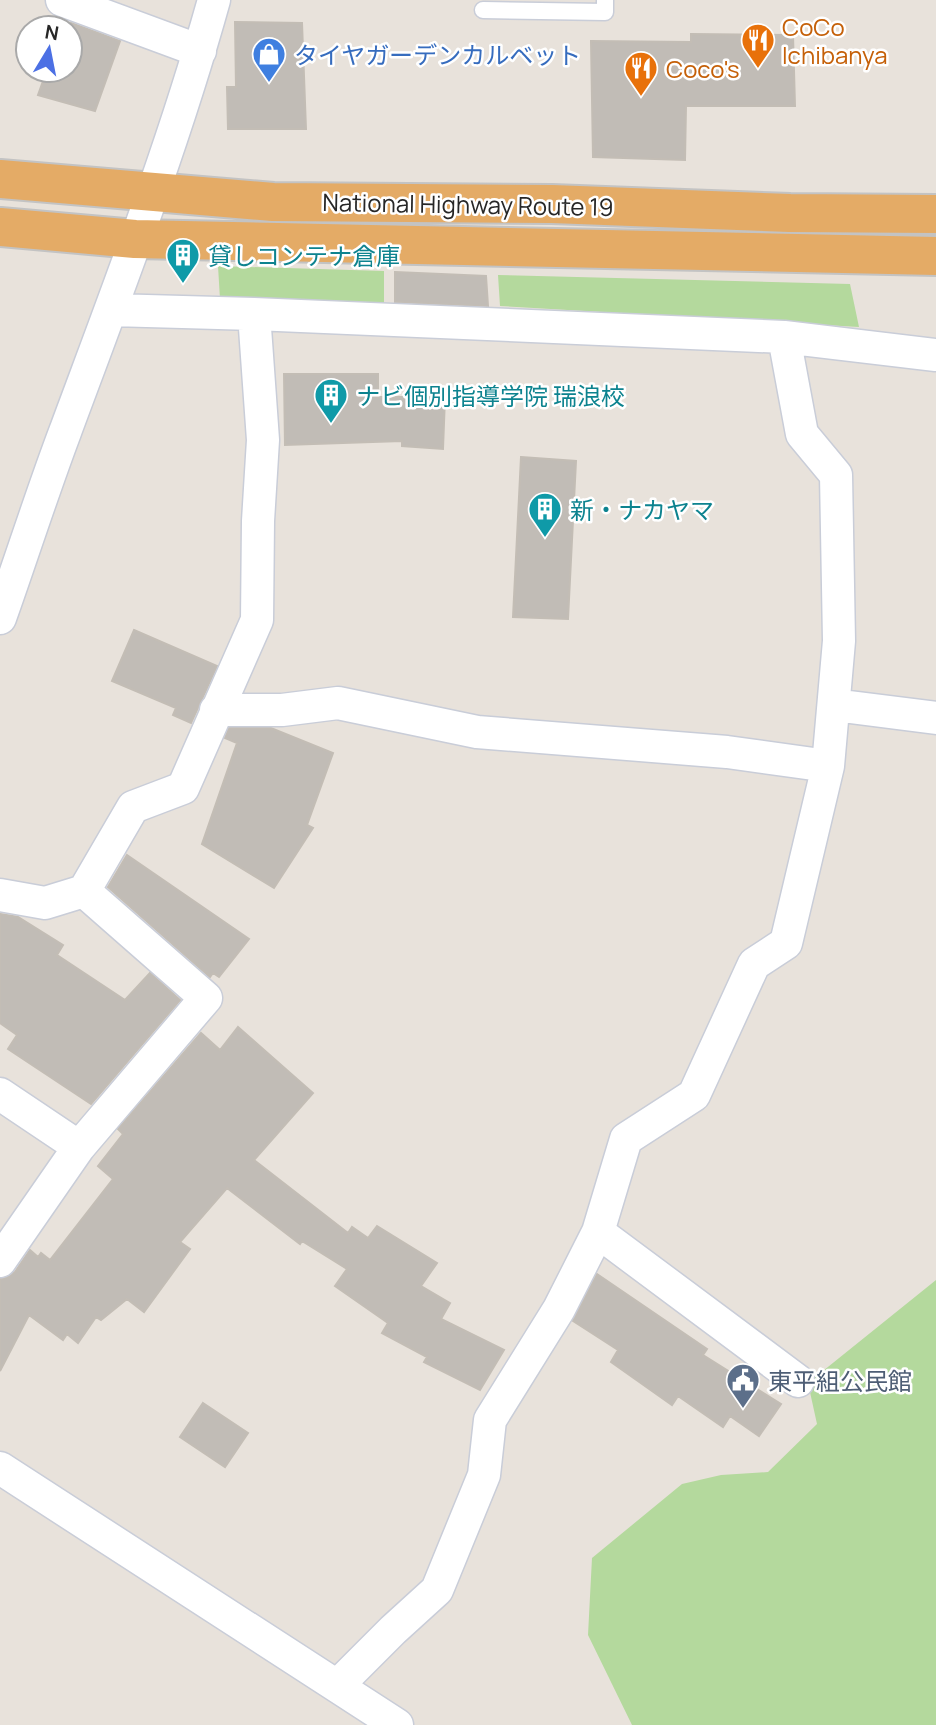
<svg xmlns="http://www.w3.org/2000/svg" width="936" height="1725" font-family="Manrope,'Noto Sans JP',sans-serif">
	<style>
		.green { fill: #b4d99d }
		.building { fill: #c1bcb6; stroke: #c3bdb5; stroke-width: 2 }
		.lines { fill: none; stroke-linecap: round; stroke-linejoin: round }
		.service-casing { stroke: #c9cdd8; stroke-width: 19 }
		.minor-casing { stroke: #c9cdd8; stroke-width: 35 }
		.trunk-casing { stroke: #c3c3c3; stroke-width: 42 }
		.service { stroke: #fff; stroke-width: 16 }
		.minor { stroke: #fff; stroke-width: 32 }
		.trunk { stroke: #e4ab66; stroke-width: 38 }
		.labels { text-anchor: middle; dominant-baseline: central; stroke-width: 5; stroke-linejoin: round; paint-order: stroke }
		.food-label { font-size: 24px; fill: #c56008; stroke: #fff; text-anchor: start }
		.shop-label { font-size: 24px; fill: #366cbe; stroke: #fff; text-anchor: start }
		.street-label { font-size: 24px; fill: #272727; stroke: #fff }
		.culture-label { font-size: 24px; fill: #0d838f; stroke: #fff; text-anchor: start }
		.service-label { font-size: 24px; fill: #4e5e75; stroke: #fff; text-anchor: start }
	</style>
	<rect width="100%" height="100%" fill="#e8e2db"/>
	<path class="green" d="M218,266L384,271V305L220,299Z
		M498,275L850,284L859,327L500,306Z
		M936,1280V1725H632L588,1635L592,1558L682,1484L721,1475L768,1472L817,1424L808,1383Z"/>
	<path class="building" d="M235,22L302,23L306,129H228L227,87H236Z
		M71,23L120,41L95,111L38,95L47,70H70L69,28Z
		M691,34L793,35L795,106H686L685,160L593,157L591,41L691,42Z
		M395,272L486,276L488,306L395,302Z
		M284,374H378V397H445L443,449L402,446V441L285,445Z
		M521,457L576,461L568,619L513,617Z
		M134,630L217,666L191,723L173,715L176,708L112,681Z
		M229,728H271L333,753L307,825L313,828L274,888L202,844L237,743L225,738Z
		M127,855L249,939L219,977L213,973L210,977L108,887Z
		M0,914L18,917L63,945L57,955L125,1000L150,973L180,1000L91,1104L8,1049L17,1035L0,1023Z
		M238,1027L313,1093L254,1160L348,1233L352,1227L368,1238L377,1226L437,1263L421,1286L450,1303L441,1319L504,1350L480,1390L424,1362L427,1357L382,1333L388,1323L335,1286L347,1269L302,1241L300,1244L227,1188L180,1242L190,1249L144,1312L127,1299L101,1320L96,1317L78,1343L67,1334L63,1340L29,1315L0,1371V1279L8,1277L15,1272L30,1250L38,1257L41,1253L50,1260L113,1179L98,1166L123,1134L118,1129L201,1033L220,1050Z
		M597,1274L707,1349L703,1355L781,1404L759,1436L730,1416L723,1427L678,1396L672,1405L611,1362L618,1350L573,1321Z
		M203,1403L248,1433L225,1467L180,1437Z"/>
	<g class="lines">
		<defs>
			<path id="service" d="M483,10L605,12V0"/>
			<path id="minor" d="M62,0L200,51
				M111,310L254,314L784,337L936,355
				M0,618C22,556 42,493 65,432C118,289 173,147 214,0
				M834,705L936,718
				M216,710H282L338,703L477,732L727,752L828,766L839,641L836,475L802,434L784,337
				M84,891L133,807L183,788L257,620L258,521L263,440L254,314
				M0,895L45,903L84,891L206,998L79,1147L0,1094
				M598,1232L798,1381
				M0,1261L79,1147
				M0,1468L397,1725
				M337,1686L393,1630L437,1590L484,1475L490,1420L559,1309L598,1232L626,1139L694,1095L754,964L786,943L828,766"/>
			<path id="trunk" d="M0,179L273,202L552,204L790,213L936,214
				M0,227L135,239L936,256"/>
		</defs>
		<use href="#service" class="service-casing"/>
		<use href="#minor" class="minor-casing"/>
		<use href="#trunk" class="trunk-casing"/>
		<use href="#service" class="service"/>
		<use href="#minor" class="minor"/>
		<use href="#trunk" class="trunk"/>
	</g>
	<defs>
		<symbol id="restaurant-pin" viewBox="-11 -11 22 30"><path d="M0 17L-7.5 6A9.5 9.5 0 1 1 7.5 6Z" fill="#e8710a" stroke="#fff"/><path d="M-5-6h1v4h1v-4h1v4h1v-4h1v5L-1.5 .5V6h-2V.5L-5-1ZM5-6V6H3V1.5H1.5Q1.5-4 5-6Z" fill="#fff"/></symbol>
		<symbol id="shop-pin" viewBox="-11 -11 22 30"><path d="M0 17L-7.5 6A9.5 9.5 0 1 1 7.5 6Z" fill="#3f7fe0" stroke="#fff"/><path d="M-5-2.5h2.3a2.7 3.5 0 0 1 5.4 0H5L5.5 6h-11ZM-1.5-2.5h3a1.5 2.3 0 0 0-3 0Z" fill="#fff"/></symbol>
		<symbol id="building-pin" viewBox="-11 -11 22 30"><path d="M0 17L-7.5 6A9.5 9.5 0 1 1 7.5 6Z" fill="#0f9aa8" stroke="#fff"/><path d="M-4-6H4V6H1V3H-1V6H-4ZM-2.5-4.3h1.7v1.8h-1.7ZM.8-4.3h1.7v1.8H.8ZM-2.5-1h1.7V.8h-1.7ZM.8-1h1.7V.8H.8Z" fill="#fff"/></symbol>
		<symbol id="civic-pin" viewBox="-11 -11 22 30"><path d="M0 17L-7.5 6A9.5 9.5 0 1 1 7.5 6Z" fill="#5c6f8a" stroke="#fff"/><path d="M-.6-6.5H3V-4.5H.6V-3L4-1V1h2V6H-6V1h2V-1L-.6-3ZM-1.2 2.5V6h2.4V2.5Z" fill="#fff"/></symbol>
	</defs>
	<g fill-rule="evenodd">
		<use href="#restaurant-pin" x="739" y="21" width="38" height="52"/>
		<use href="#shop-pin" x="250" y="35" width="38" height="52"/>
		<use href="#restaurant-pin" x="622" y="49" width="38" height="52"/>
		<use href="#building-pin" x="164" y="236" width="38" height="52"/>
		<use href="#building-pin" x="312" y="376" width="38" height="52"/>
		<use href="#building-pin" x="526" y="490" width="38" height="52"/>
		<use href="#civic-pin" x="724" y="1361" width="38" height="52"/>
	</g>
	<g class="labels">
		<g class="food-label">
			<text x="782" y="26">CoCo<tspan x="782" dy="28">Ichibanya</tspan></text>
			<text x="666" y="68">Coco's</text>
		</g>
		<g class="shop-label">
			<text x="294" y="54">タイヤガーデンカルベット</text>
		</g>
		<g class="street-label">
			<text transform="translate(468 204) rotate(1)">National Highway Route 19</text>
		</g>
		<g class="culture-label">
			<text x="208" y="255">貸しコンテナ倉庫</text>
			<text x="356" y="395">ナビ個別指導学院 瑞浪校</text>
			<text x="570" y="509">新・ナカヤマ</text>
		</g>
		<g class="service-label">
			<text x="768" y="1380">東平組公民館</text>
		</g>
	</g>
	<g transform="translate(49 49) rotate(10)"><circle r="33" fill="#ffffff" stroke="#a9a9a9" stroke-width="2"/>
	<path d="M0-5L12 26L0 18L-12 26Z" fill="#4c70e4"/>
	<text y="-10" font-size="19" font-weight="bold" text-anchor="middle" fill="#272727">N</text>
	</g>
</svg>
